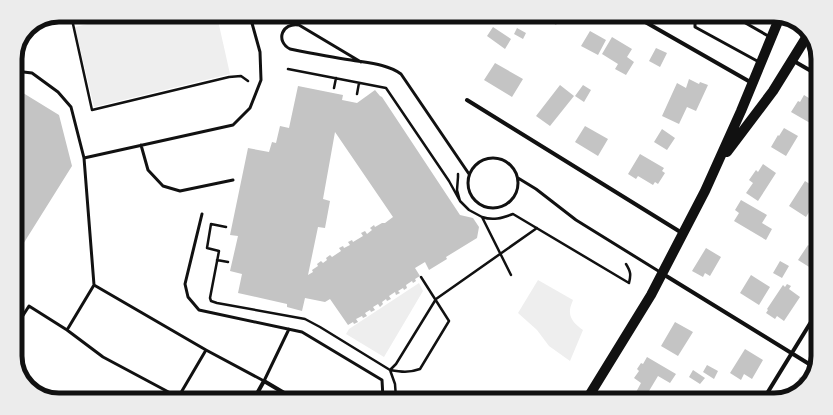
<svg xmlns="http://www.w3.org/2000/svg" width="833" height="415" font-family="'Golos Text',sans-serif">
	<style>
		.green { fill: #eee }
		.building { fill: #c4c4c4; fill-rule: evenodd }
		.lines { fill: none; stroke-linecap: round; stroke-linejoin: round }
		.path { stroke: #111; stroke-width: 2.5 }
		.service { stroke: #111; stroke-width: 3 }
		.minor { stroke: #111; stroke-width: 4 }
		.primary { stroke: #111; stroke-width: 10 }
		.rim { fill: none; stroke: #111; stroke-width: 5 }
	</style>
	<rect width="100%" height="100%" fill="#fff"/>
	<path class="green" d="M125,15L217,16L230,74L94,107L75,27Z
		M538,280L573,300C572,303 570,307 570,310C569,319 576,325 583,330L570,361L549,346L537,330L518,313Z
		M419,283L423,291L384,357L346,334L349,329Z"/>
	<path class="building" d="M545,18H561L556,25Z
		M493,27L511,39L505,49L487,36Z
		M517,28L526,33L523,39L514,34Z
		M590,31L606,40L598,55L581,46Z
		M612,37L632,49L627,57L634,62L626,75L615,69L618,64L602,54Z
		M656,48L667,53L660,67L649,61Z
		M495,63L523,79L512,97L484,80Z
		M689,79L699,84L700,82L708,85L696,111L687,107L679,124L662,116L677,83L686,88Z
		M560,85L574,96L550,126L536,116Z
		M583,85L591,90L584,102L575,96Z
		M298,86L343,95L342,100L357,103L375,90L380,96L382,97L460,215L473,218L479,227L477,238L446,257L447,259L429,270L425,262L415,268L420,276L415,279L416,281L413,283L412,281L406,285L407,288L404,290L403,288L398,291L400,293L396,295L395,292L389,296L391,299L387,301L386,299L382,302L383,304L380,307L378,304L373,307L375,310L371,312L370,310L365,313L367,316L363,318L362,316L356,319L358,322L354,324L353,322L348,325L330,299L325,302L305,298L302,311L287,307V304L238,293L242,274L230,271L238,236L230,235L248,148L269,152L272,142L276,143L280,126L289,128ZM335,132L393,217L385,223H382L375,227L374,225L370,228L372,230L367,234L365,231L361,233L363,236L353,242L352,240L348,242L350,245L344,248L343,246L339,248L341,251L332,257L330,255L326,258L327,260L323,263L321,261L317,264L318,266L312,270L313,272L308,275L318,227L325,228L330,201L323,199Z
		M15,88L59,115L72,166L15,257Z
		M804,95L817,103L814,109L817,111V127L791,112L798,101L800,102Z
		M585,126L608,139L598,156L575,142Z
		M784,128L798,136L786,156L771,147L778,135L779,136Z
		M662,129L675,138L667,150L654,142Z
		M640,154L664,168L662,171L665,173L658,184L655,182L653,185L638,176L636,179L628,174Z
		M763,164L776,173L758,201L746,193L753,183L749,180L756,170L758,172Z
		M805,181L816,188V201L806,217L789,206Z
		M741,200L767,215L762,223L772,229L766,240L734,221L739,213L735,210Z
		M808,245L815,250V269L814,270L798,260Z
		M706,248L721,257L710,276L705,273L703,277L692,271Z
		M780,261L789,266L782,278L773,273Z
		M751,275L770,287L759,305L740,293Z
		M787,284L791,286L789,289L800,297L784,321L777,316L775,319L766,313L768,310L767,309L783,285L785,287Z
		M675,322L693,332L678,356L661,346Z
		M745,349L763,360L752,379L744,374L741,380L730,373Z
		M647,357L676,374L670,383L658,376L649,391L652,393L648,399H644L635,394L641,383L634,378L639,371L637,369L641,363L643,364Z
		M707,365L718,371L714,379L703,372Z
		M693,370L705,378L700,384L689,377Z
		M800,377L808,382L798,393L788,396Z
		M716,393L727,400H712Z
		M680,395L688,399H677Z"/>
	<g class="lines">
		<path class="path" d="M71,15L92,110L229,77L241,76L248,81
			M288,69L386,88L449,181L460,201
			M334,88L336,78
			M357,94L359,83
			M458,174V177L457,190L460,201L469,210L482,217L511,275
			M482,217C493,221 502,218 513,214L629,283C631,275 631,272 626,264
			M226,227L211,224L207,248L219,251L210,298L211,301L217,303L305,319L320,327L390,370L395,384L396,398
			M217,260L228,262
			M421,277L449,321L420,369C409,373 401,372 390,370L396,364L436,299L537,228"/>
		<path class="service" d="M698,19L695,22V27L759,62
			M741,19L742,21L770,37
			M361,62L299,25C282,22 275,41 290,49C310,53 330,57 351,60C368,63 387,64 401,74L469,174
			M15,71L32,73L58,92L71,107L84,158L233,125L250,108L261,80L260,52L250,16
			M141,145L148,170L163,186L180,191L233,180
			M468 183a25 25 0 1 1 50 0a25 25 0 1 1-50 0Z
			M84,158L94,285L206,350
			M518,178L536,189L576,220L660,272
			M202,214L185,284L188,297L199,310L302,332L382,380L383,398
			M15,328L29,306L67,330L94,285
			M67,330L103,357L176,396
			M179,396L206,350L264,381L289,329"/>
		<path class="minor" d="M640,19L752,83
			M792,60L818,75
			M467,100L682,233
			M663,274L814,367
			M255,397L264,381L291,397
			M763,400L814,317"/>
		<path class="primary" d="M727,152L773,91L809,33
			M587,399L651,295L705,191L741,111L779,19"/>
	</g>
	<path d="M0 0H833V415H0ZM59 22H774A37 37 0 0 1 811 59V356A37 37 0 0 1 774 393H59A37 37 0 0 1 22 356V59A37 37 0 0 1 59 22Z" fill="#ececec" fill-rule="evenodd"/>
	<path class="rim" d="M59 22H774A37 37 0 0 1 811 59V356A37 37 0 0 1 774 393H59A37 37 0 0 1 22 356V59A37 37 0 0 1 59 22Z"/>
</svg>
